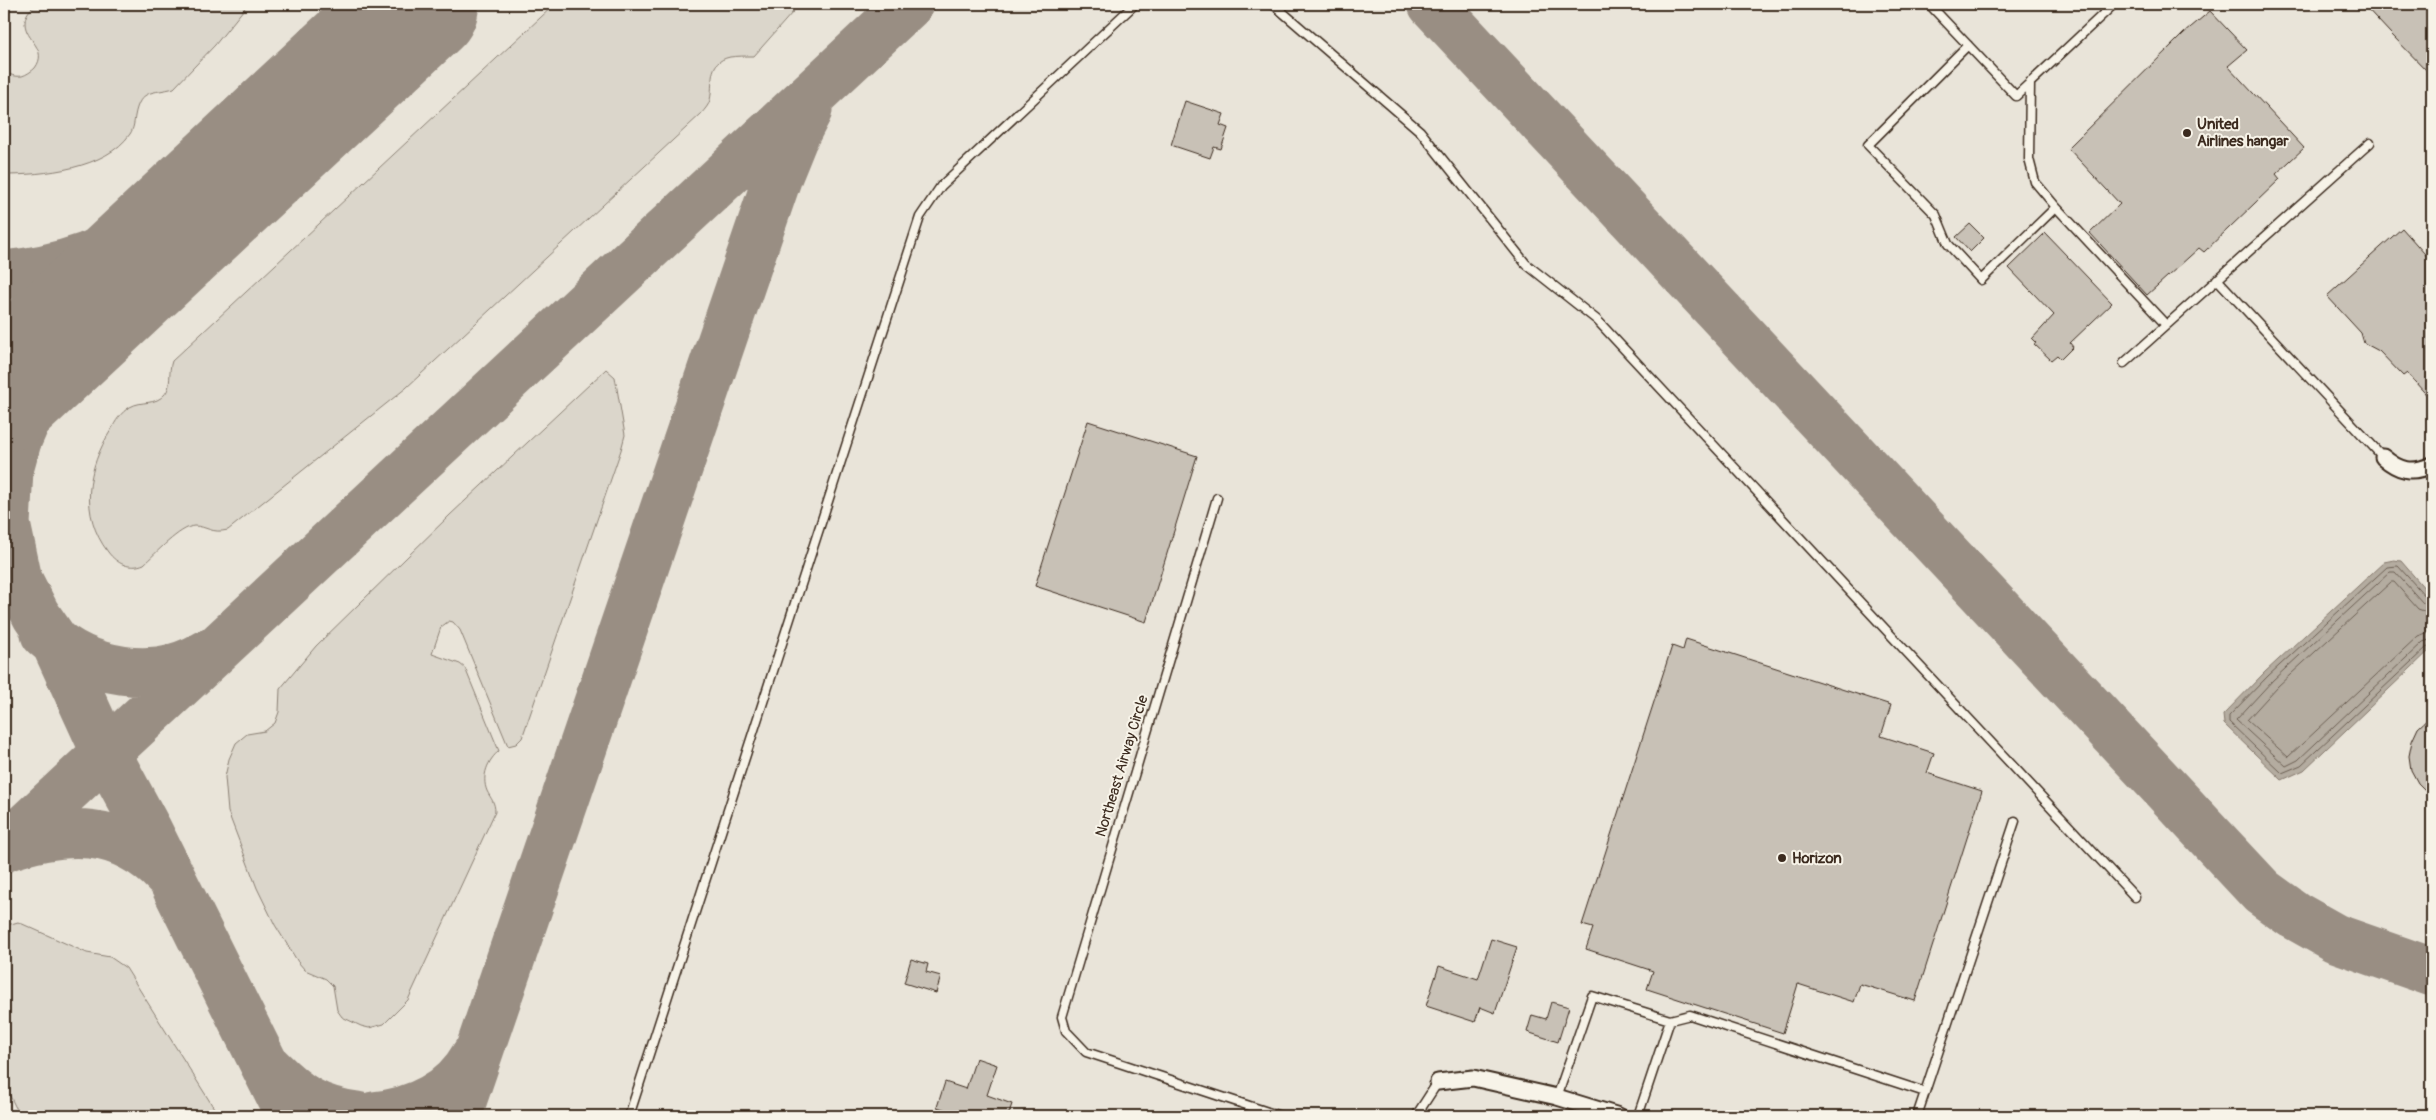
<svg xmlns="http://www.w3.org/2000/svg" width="2436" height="1120" font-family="Pangolin,sans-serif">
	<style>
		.built { fill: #e9e4d9 }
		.green { fill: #dbd6cb; stroke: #8b8074 }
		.water { fill: #b4aca0; stroke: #84786c }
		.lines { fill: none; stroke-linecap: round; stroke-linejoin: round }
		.shore { stroke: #6b5e52; stroke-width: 1 }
		.taxiway { stroke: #998e83; stroke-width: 49 }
		.runway { stroke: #998e83; stroke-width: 122 }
		.building { fill: #c8c1b6; stroke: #3b2a1e }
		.service-casing { stroke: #3b2a1e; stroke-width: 11 }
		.minor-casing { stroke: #3b2a1e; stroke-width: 19 }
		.service { stroke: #f7f3e8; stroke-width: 8 }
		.minor { stroke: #f7f3e8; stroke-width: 15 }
		.poi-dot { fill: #3b2a1e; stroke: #f7f3e8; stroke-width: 2 }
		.labels { text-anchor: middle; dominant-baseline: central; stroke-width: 4; stroke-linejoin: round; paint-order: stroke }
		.poi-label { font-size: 15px; font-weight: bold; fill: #3b2a1e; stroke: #f7f3e8; text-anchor: start }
		.street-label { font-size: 15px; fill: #3b2a1e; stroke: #f7f3e8 }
	</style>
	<rect width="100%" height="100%" fill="#f7f3e8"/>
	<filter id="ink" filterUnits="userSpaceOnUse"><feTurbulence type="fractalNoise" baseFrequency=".02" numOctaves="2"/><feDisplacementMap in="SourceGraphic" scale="10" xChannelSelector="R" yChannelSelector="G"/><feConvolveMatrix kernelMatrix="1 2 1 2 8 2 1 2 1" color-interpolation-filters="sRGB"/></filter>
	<g filter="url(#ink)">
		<path class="built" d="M4,4H2432V1116H4Z"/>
		<path class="green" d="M37,4H248L215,45L174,88C153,94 140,88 135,116C134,122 134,128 130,134C106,169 43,175 4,175V70C9,75 15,77 22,76C26,75 32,71 35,68C49,49 25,40 25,23C25,14 30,9 37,4Z
			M555,4H800L754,56C746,56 737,56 730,57C706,62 714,84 710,100C709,105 705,109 701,114L406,388L228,530C211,534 207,526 194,526C180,527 155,554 144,564C130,570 117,564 108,552C79,514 87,468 111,430C115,422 121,412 130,407C142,400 155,406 165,394C172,386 168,372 172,361Z
			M606,369L615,377L625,435L621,450L522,738L516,744L508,746L460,630L453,622L449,621L441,627L432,654L460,664L465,668L499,751C488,760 481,776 487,791C491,799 495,802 495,812L408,1000L384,1024L369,1028L361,1026L342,1017L337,1010L333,986L326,979L305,970L298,962L275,925L257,888L228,812L225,777L229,759L236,743L247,734L265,731L275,723L279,712L280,689L316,646L450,515Z
			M18,922L87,953L110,957L126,968L219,1116H20L4,1084V1028L6,1024L4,1019V926Z"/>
		<path class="water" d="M2394,560L2401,561L2432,597V648L2304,770L2282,780L2224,724L2223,715L2265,672L2384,562Z"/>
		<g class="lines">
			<path class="shore" d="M2432,600L2427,598L2398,566L2387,567L2268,676L2229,716V722L2282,773L2301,765L2427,647L2432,645
				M2432,606L2423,603L2395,572H2390L2273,680L2236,720L2286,766L2298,760L2423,642L2432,639
				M2432,614L2418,609L2394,582H2391L2278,686L2247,720L2288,757L2418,636L2432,631"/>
			<path class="taxiway" d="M1432,4L2262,892L2294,915L2335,938L2432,972
				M4,275C64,270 117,249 167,217
				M4,552L36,615L56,644L105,751L147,829L290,1116
				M18,580L6,524L9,470L17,441L30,411L48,379L90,319L279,113L325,58L365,4
				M45,634C87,673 156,685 206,654
				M5,847C65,827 120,824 167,874
				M4,848L909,4
				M270,1070C298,1098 317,1111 357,1116
				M374,1116C415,1112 454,1094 475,1056
				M457,1116L778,176L793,139L808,110"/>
			<path class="runway" d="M4,390L418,4"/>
		</g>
		<path class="building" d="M2363,4H2432V76L2391,34Z
			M2210,11L2247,50L2228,66L2304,148L2276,174L2280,179L2204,252L2199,248L2147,295L2090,233L2120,204L2068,148L2184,33Z
			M1185,101L1224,114L1220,125L1228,128L1221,149L1214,147L1210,158L1171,145Z
			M1970,224L1984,238L1970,252L1956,237Z
			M2402,228L2432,262V401L2407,373L2403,376L2379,351L2364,343L2361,333L2327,296Z
			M2045,233L2112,303L2070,343L2073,347L2061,359L2057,355L2051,360L2034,344L2036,343L2032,339L2054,315L2009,268Z
			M1088,421L1197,456L1146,622L1035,586Z
			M1686,639L1891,705L1881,736L1934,753L1927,773L1982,791L1915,1001L1860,984L1854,1002L1798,984L1783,1033L1647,989L1653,971L1586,949L1593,928L1582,925L1672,646L1683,650Z
			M2432,715V797L2418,783L2411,770L2409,756L2412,741L2418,728Z
			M1491,939L1517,947L1495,1013L1480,1007L1475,1022L1426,1006L1439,966L1478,979Z
			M911,959L928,964L926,972L941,976L936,993L904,983Z
			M1551,1002L1569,1007L1558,1042L1527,1032L1532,1015L1546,1019Z
			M976,1058L997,1065L987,1095L1012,1104L1008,1116H952L953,1112L937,1107L945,1082L966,1089Z"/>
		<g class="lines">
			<defs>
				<path id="service" d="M1273,4L1420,131L1526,264L1597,320L2135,897
					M1929,4L2016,96L2114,4
					M1968,45L1868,145L1936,215L1948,244L1981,280L2056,207
					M2030,82L2029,159L2035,182L2056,207L2166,325
					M2217,279L2383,457
					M2124,363L2370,143
					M1217,498L1062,1017L1066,1031L1086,1052L1280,1116
					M1557,1097L1592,996L1670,1020L1690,1015L1925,1092
					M629,1116L920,217L941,186L1135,4
					M1416,1116L1438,1082
					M1582,1116L1587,1106
					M1638,1116L1670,1020
					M1917,1116L2015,821"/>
				<path id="minor" d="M2383,457C2399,471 2412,474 2432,465
					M1438,1082L1473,1078L1557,1097L1619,1116"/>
			</defs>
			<use href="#service" class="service-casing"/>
			<use href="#minor" class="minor-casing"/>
			<use href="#service" class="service"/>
			<use href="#minor" class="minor"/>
		</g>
	</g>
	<g class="poi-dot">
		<circle cx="2187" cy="133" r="5"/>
		<circle cx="1782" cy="858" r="5"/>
	</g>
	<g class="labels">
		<g class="poi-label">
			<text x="2197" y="124">United<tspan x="2197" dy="17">Airlines hangar</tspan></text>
			<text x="1792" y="858">Horizon</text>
		</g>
		<g class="street-label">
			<text transform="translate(1122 766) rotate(-73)">Northeast Airway Circle</text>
		</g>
	</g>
	<rect width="2436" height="1120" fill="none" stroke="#f7f3e8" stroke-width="20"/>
	<rect x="10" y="10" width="2416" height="1100" fill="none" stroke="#3b2a1e" stroke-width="2" filter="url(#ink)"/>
</svg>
